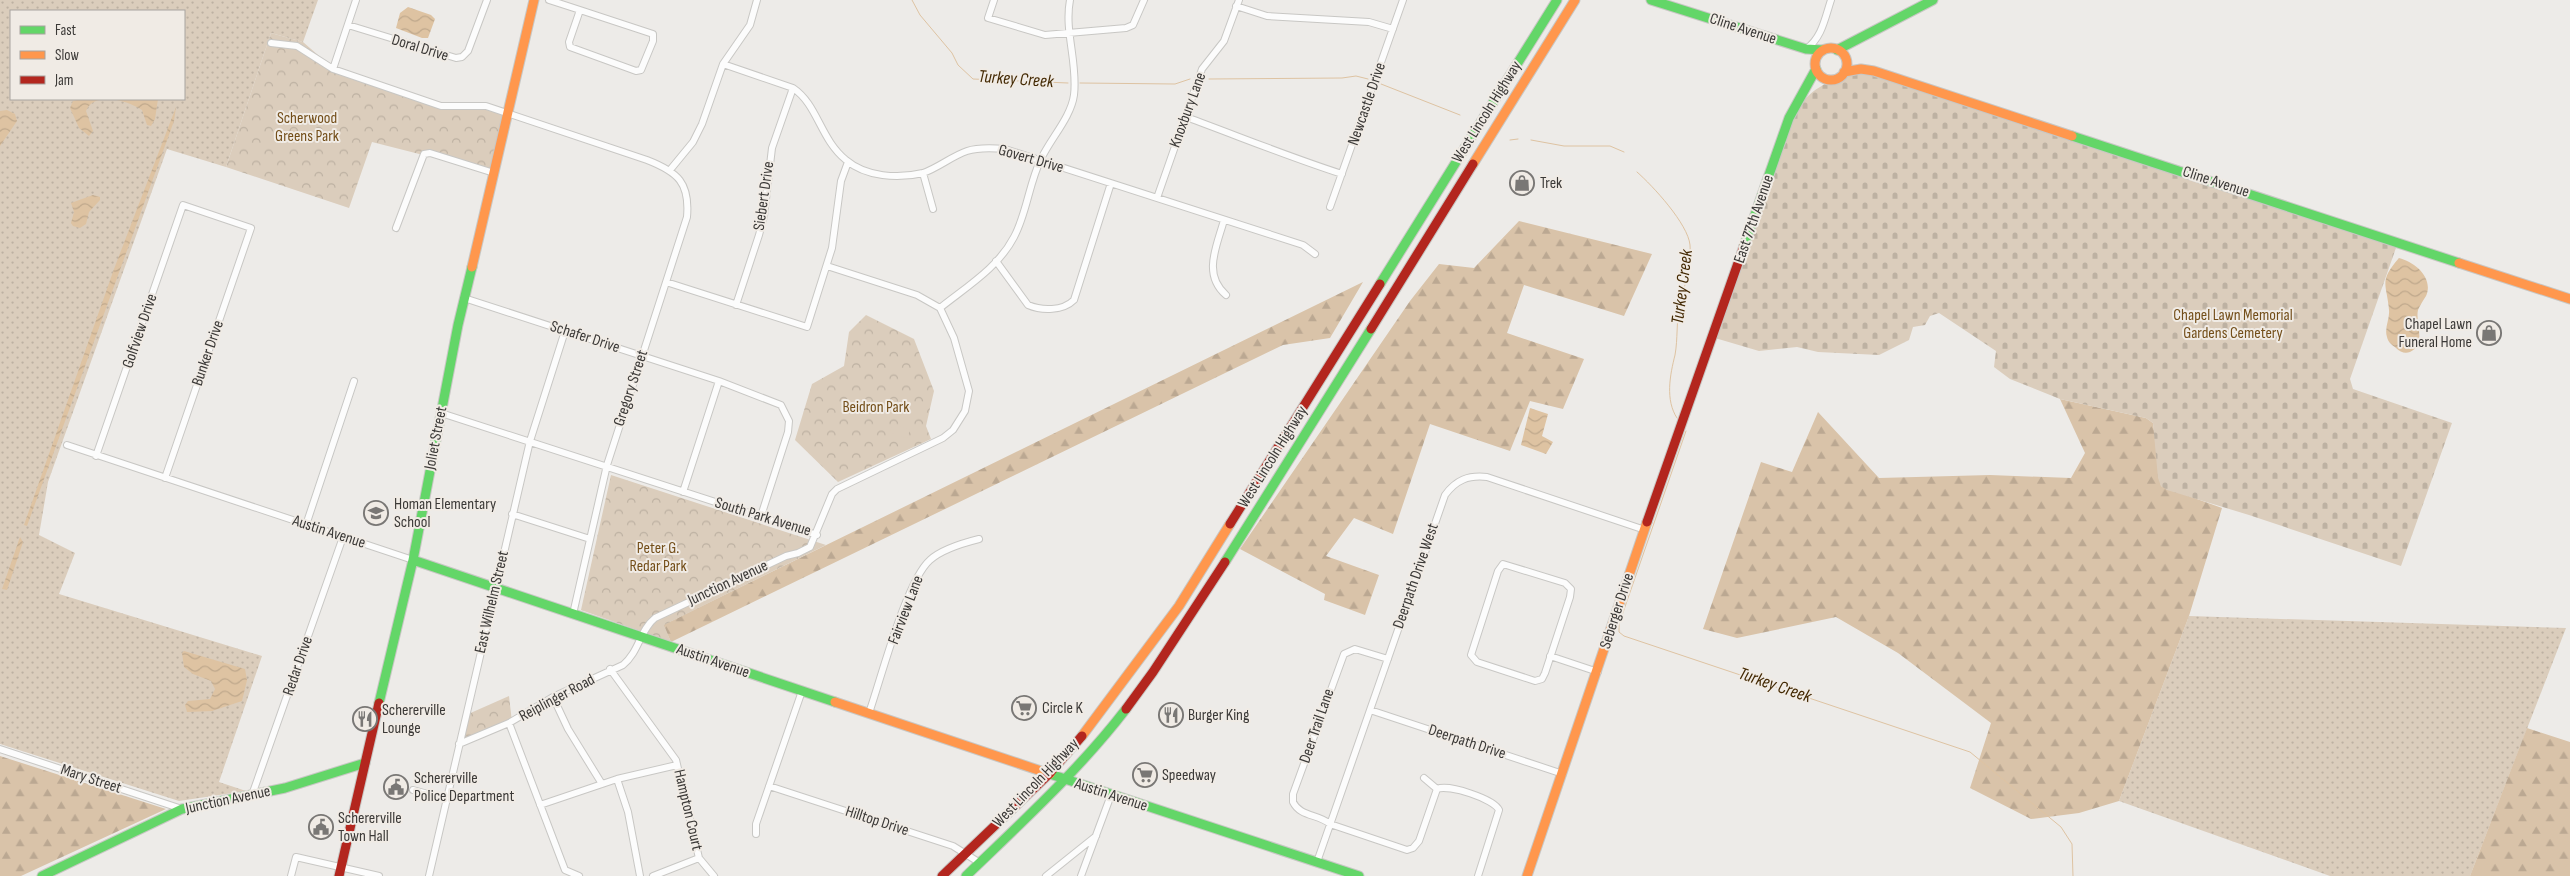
<svg xmlns="http://www.w3.org/2000/svg" width="2570" height="876" font-family="'Sofia Sans Condensed',sans-serif">
	<style>
		.grass { fill: url(#grass-dots); fill-rule: evenodd }
		.forest { fill: url(#forest-firs) }
		.cemetery { fill: url(#cemetery-stones) }
		.park { fill: url(#park-crowns) }
		.pitch { fill: #dbcdbc }
		.water { fill: url(#water-waves) }
		.lines { fill: none; stroke-linecap: round; stroke-linejoin: round }
		.stream { stroke: #dec3a2; stroke-width: 1 }
		.street-casing { stroke: #c8c7c4; stroke-width: 8 }
		.fast-casing { stroke: #c8c7c4; stroke-width: 11 }
		.slow-casing { stroke: #c8c7c4; stroke-width: 11 }
		.jam-casing { stroke: #c8c7c4; stroke-width: 11 }
		.street { stroke: #fcfcfc; stroke-width: 6 }
		.fast { stroke: #63d668; stroke-width: 9 }
		.slow { stroke: #ff974d; stroke-width: 9 }
		.jam { stroke: #b3261e; stroke-width: 9 }
		.labels { text-anchor: middle; dominant-baseline: central; stroke-width: 4; stroke-linejoin: round; paint-order: stroke }
		.street-label { font-size: 16px; fill: #3b3937; stroke: #f0ebe5 }
		.park-label { font-size: 16px; fill: #734e19; stroke: #f0ebe5 }
		.poi-label { font-size: 16px; fill: #3b3937; stroke: #f0ebe5; text-anchor: start }
		.water-label { font-size: 18px; font-style: italic; fill: #432903; stroke: #f0ebe5 }
	</style>
	<defs>
		<pattern id="grass-dots" width="8" height="8" patternUnits="userSpaceOnUse" patternTransform="scale(1.25)"><rect width="8" height="8" fill="#dbcdbc"/><path d="M2 2h.1M6 6h.1" fill="none" stroke="#bdb1a2" stroke-width="1.8" stroke-linecap="round"/></pattern>
		<pattern id="forest-firs" width="22" height="20" patternUnits="userSpaceOnUse" patternTransform="scale(1.25)"><rect width="22" height="20" fill="#d9c3a9"/><path d="M5 1l3.5 6h-7zM16 11l3.5 6h-7z" fill="#bba892"/></pattern>
		<pattern id="cemetery-stones" width="16" height="16" patternUnits="userSpaceOnUse" patternTransform="scale(1.25)"><rect width="16" height="16" fill="#dbcdbc"/><path d="M2 7V4a2 2 0 0 1 4 0v3zM10 15v-3a2 2 0 0 1 4 0v3z" fill="#bdb1a2"/></pattern>
		<pattern id="park-crowns" width="20" height="18" patternUnits="userSpaceOnUse" patternTransform="scale(1.25)"><rect width="20" height="18" fill="#dbcdbc"/><path d="M2 6a3 3 0 1 1 6 0M12 15a3 3 0 1 1 6 0" fill="none" stroke="#bdb1a2"/></pattern>
		<pattern id="water-waves" width="16" height="10" patternUnits="userSpaceOnUse" patternTransform="scale(1.25)"><rect width="16" height="10" fill="#dec3a2"/><path d="M0 5q4-4 8 0t8 0" fill="none" stroke="#bfa88c"/></pattern>
	</defs>
	<rect width="100%" height="100%" fill="#edebe8"/>
	<path class="grass" d="M0,0H318L303,42L271,33L226,167L167,149L48,482L39,535L75,553L59,594L262,656L219,782L246,791L179,801L0,744ZM11,11H184V99H11Z
		M2189,616L2566,628L2470,876H2330L2119,801Z"/>
	<path class="forest" d="M1519,221L1652,254L1624,316L1524,285L1507,333L1584,359L1563,409L1530,401L1510,451L1430,424L1393,534L1354,518L1326,556L1379,575L1365,615L1324,600L1325,594L1240,549L1410,301L1439,264L1474,268Z
		M1363,282L1330,338L1283,345L671,642L663,625Z
		M2060,399L2146,418L2153,423L2161,486L2222,508L2189,616L2119,801L2079,813L2031,819L1970,788L1991,723L1898,653L1836,617L1737,638L1703,629L1761,462L1792,472L1818,412L1879,478L1990,475L2071,478L2085,453Z
		M2527,728L2570,742V876H2470Z
		M0,756L166,809L21,876H0Z"/>
	<path class="cemetery" d="M1855,73H1866L2397,245L2350,379L2353,389L2452,423L2401,566L2249,515L2167,490L2161,486L2158,478L2153,423L2146,418L2060,399L2010,379L1994,367L1996,351L1939,313L1930,316L1925,325L1913,327L1909,340L1879,355L1818,352L1797,347L1759,351L1715,338L1794,114C1808,90 1828,80 1855,73Z"/>
	<path class="park" d="M271,33L303,42L334,69L441,106H486L508,113L494,173L372,142L349,208L226,167Z
		M866,315L914,339L934,391L926,426L931,439L838,482L795,440L812,384L844,366L849,332Z
		M611,475L826,545L664,625L671,642L581,610Z
		M509,696L512,722L459,744L466,715Z"/>
	<path class="pitch" d="M892,424L910,430L907,438L890,433Z"/>
	<path class="water" d="M408,7L431,15L435,19L428,38H422L396,28L400,13Z
		M82,99H158L155,119L151,126L147,125L142,110C129,101 94,90 86,111L93,131L89,136L79,128L70,108L73,101Z
		M176,107L174,121L27,526L24,525L114,269Z
		M7,110L15,114L17,121L0,146V111Z
		M93,195L100,197V200L89,212L86,224L80,228L73,226L71,223L74,212L71,203Z
		M2399,258C2415,262 2434,278 2426,296C2423,301 2420,305 2418,310C2415,323 2427,345 2410,352C2405,354 2400,352 2396,348C2392,345 2388,342 2387,337C2384,328 2390,319 2389,310C2387,284 2378,282 2399,258Z
		M1530,408L1548,414L1542,436L1553,442L1546,454L1521,445Z
		M20,537L23,542L7,590L2,589Z
		M184,651L245,669L247,680L242,701L212,711L187,712L185,705L188,701L210,699L215,689L211,681L193,674L184,667L182,653Z"/>
	<g class="lines">
		<path class="stream" d="M912,0L920,15L952,53L958,65L973,79L1068,83
			M1209,79L1342,78L1356,76L1368,79
			M1080,83L1175,84L1190,79
			M1381,84L1460,115
			M1510,140L1518,139
			M1531,140L1564,146H1610L1624,152
			M1637,172C1653,186 1688,224 1690,245C1692,265 1684,286 1680,305C1676,321 1678,339 1675,355C1670,375 1665,400 1677,418
			M1686,431L1619,624V632L1624,636L1970,752L2061,827L2072,844L2073,876"/>
		<defs>
			<path id="street" d="M549,0L580,10
				M994,0L988,18L1045,35L1126,28L1133,25L1144,0
				M1236,6L1267,16L1369,22L1393,29
				M580,10L653,34V41L641,70L636,71L570,47L569,42Z
				M348,25L456,58L462,57L468,51L487,0
				M271,43L297,46L333,69L441,106H486L647,160C678,172 690,183 687,217L607,465L573,614
				M1806,49C1822,38 1825,18 1831,0
				M723,64L793,88C818,105 820,139 846,160C866,177 898,179 923,173C938,168 952,156 967,151C979,147 993,148 1005,149L1303,245L1315,254
				M333,69L356,0
				M1186,117C1238,136 1289,157 1342,174
				M670,170L693,142L702,124L723,64L750,25L757,0
				M923,173L933,209
				M1157,198L1202,69L1224,41L1239,0
				M1330,207L1403,0
				M1224,220C1217,246 1202,274 1226,295
				M396,228L424,154L430,153L494,173
				M996,261L1028,305C1042,311 1063,311 1074,300L1111,183
				M666,282L807,327L832,248L841,181L848,162
				M464,298L719,381L781,405L789,421L788,432L761,516
				M736,305L759,235L764,216L772,148L793,88
				M940,308C966,287 998,268 1014,237C1027,213 1029,183 1041,159C1051,138 1071,117 1074,95C1078,63 1064,31 1070,0
				M441,413L817,535
				M67,445L413,560
				M96,456L183,205L251,228L165,478
				M683,492L719,381
				M512,514L590,539
				M306,525L354,381
				M1503,564L1565,583L1571,589L1570,597L1545,673L1542,679L1535,681L1477,662L1471,655L1498,571Z
				M1550,656L1598,672
				M1388,659L1355,649L1344,654L1293,794V802C1300,817 1319,814 1330,824L1407,850L1413,848L1419,841L1437,789C1449,784 1494,799 1499,810L1478,876
				M610,669L676,760L699,858L714,876
				M553,697L568,729L602,784
				M1370,710L1563,774
				M869,713C881,679 906,581 930,560C942,549 963,543 979,539
				M509,723L565,870L579,876
				M459,744L509,723L553,697L623,665C639,652 640,630 655,618L786,556L798,553L810,547L832,494L837,489L943,438L953,430L965,411L969,391L954,338L940,308L917,295L827,266
				M0,749L182,809
				M1424,778L1437,789
				M617,779L628,812L640,876
				M769,786L953,846L980,863
				M413,790L447,799
				M252,795L343,537
				M540,805L617,779L677,765
				M756,834V824L802,691
				M1317,862L1445,495C1456,480 1468,475 1487,477L1645,530
				M291,876L296,857L379,876
				M429,876L530,441L565,331
				M653,876L699,858
				M1046,876L1096,836
				M1081,876L1111,795"/>
			<path id="fast" d="M1651,0L1806,49L1823,50
				M1837,50L1933,0
				M2072,136L2459,263
				M1744,246L1789,118L1816,69
				M1380,284L1557,0
				M413,560L835,702
				M1225,562L1371,329
				M379,703L413,560L458,325L472,267
				M1050,774L1359,876
				M42,876L182,809L285,788L365,763
				M966,876C1020,824 1080,769 1126,709"/>
			<path id="slow" d="M1815 64a16 16 0 1 1 32 0a16 16 0 1 1-32 0Z
				M1844,72L1861,69L1874,71L2072,136
				M1473,164L1575,0
				M2459,263L2570,299
				M472,267L534,0
				M835,702L1050,774
				M1082,736L1179,606L1230,524
				M1527,876L1647,522"/>
			<path id="jam" d="M1371,329L1473,164
				M1647,522L1744,246
				M1230,524L1380,284
				M1126,709L1153,672L1225,562
				M339,876L379,703
				M942,876L1049,774L1082,736"/>
		</defs>
		<use href="#street" class="street-casing"/>
		<use href="#fast" class="fast-casing"/>
		<use href="#slow" class="slow-casing"/>
		<use href="#jam" class="jam-casing"/>
		<use href="#street" class="street"/>
		<use href="#fast" class="fast"/>
		<use href="#slow" class="slow"/>
		<use href="#jam" class="jam"/>
	</g>
	<defs>
		<symbol id="shop-ring" viewBox="-11 -11 22 22"><circle r="9.5" fill="#f0ebe5" stroke="#797775" stroke-width="1.5"/><path d="M-5-2.5h2.3a2.7 3.5 0 0 1 5.4 0H5L5.5 6h-11ZM-1.5-2.5h3a1.5 2.3 0 0 0-3 0Z" fill="#797775"/></symbol>
		<symbol id="school-ring" viewBox="-11 -11 22 22"><circle r="9.5" fill="#f0ebe5" stroke="#797775" stroke-width="1.5"/><path d="M0-5L7-2L0 1L-7-2ZM-4 1L0 2.5L4 1V4Q0 6-4 4Z" fill="#797775"/></symbol>
		<symbol id="supermarket-ring" viewBox="-11 -11 22 22"><circle r="9.5" fill="#f0ebe5" stroke="#797775" stroke-width="1.5"/><path d="M-6-5.5h2.5l.6 2H6L4.5 2H-2.5L-4.4-4H-6ZM-1.5 3.2a1.3 1.3 0 1 0 .1 0ZM3 3.2a1.3 1.3 0 1 0 .1 0Z" fill="#797775"/></symbol>
		<symbol id="restaurant-ring" viewBox="-11 -11 22 22"><circle r="9.5" fill="#f0ebe5" stroke="#797775" stroke-width="1.5"/><path d="M-5-6h1v4h1v-4h1v4h1v-4h1v5L-1.5 .5V6h-2V.5L-5-1ZM5-6V6H3V1.5H1.5Q1.5-4 5-6Z" fill="#797775"/></symbol>
		<symbol id="civic-ring" viewBox="-11 -11 22 22"><circle r="9.5" fill="#f0ebe5" stroke="#797775" stroke-width="1.5"/><path d="M-.6-6.5H3V-4.5H.6V-3L4-1V1h2V6H-6V1h2V-1L-.6-3ZM-1.2 2.5V6h2.4V2.5Z" fill="#797775"/></symbol>
	</defs>
	<g fill-rule="evenodd">
		<use href="#shop-ring" x="1508" y="169" width="28" height="28"/>
		<use href="#shop-ring" x="2475" y="319" width="28" height="28"/>
		<use href="#school-ring" x="362" y="499" width="28" height="28"/>
		<use href="#supermarket-ring" x="1010" y="694" width="28" height="28"/>
		<use href="#restaurant-ring" x="1157" y="701" width="28" height="28"/>
		<use href="#restaurant-ring" x="351" y="705" width="28" height="28"/>
		<use href="#supermarket-ring" x="1131" y="761" width="28" height="28"/>
		<use href="#civic-ring" x="382" y="773" width="28" height="28"/>
		<use href="#civic-ring" x="307" y="813" width="28" height="28"/>
	</g>
	<g class="labels">
		<g class="street-label">
			<text transform="translate(1743 29) rotate(18)">Cline Avenue</text>
			<text transform="translate(420 48) rotate(17)">Doral Drive</text>
			<text transform="translate(1367 104) rotate(-71)">Newcastle Drive</text>
			<text transform="translate(1188 110) rotate(-70)">Knoxbury Lane</text>
			<text transform="translate(1487 112) rotate(-58)">West Lincoln Highway</text>
			<text transform="translate(1031 159) rotate(16)">Govert Drive</text>
			<text transform="translate(2216 182) rotate(18)">Cline Avenue</text>
			<text transform="translate(764 196) rotate(-82)">Siebert Drive</text>
			<text transform="translate(1754 219) rotate(-71)">East 77th Avenue</text>
			<text transform="translate(140 331) rotate(-71)">Golfview Drive</text>
			<text transform="translate(585 337) rotate(18)">Schafer Drive</text>
			<text transform="translate(208 353) rotate(-71)">Bunker Drive</text>
			<text transform="translate(631 388) rotate(-72)">Gregory Street</text>
			<text transform="translate(436 438) rotate(-79)">Joliet Street</text>
			<text transform="translate(1273 457) rotate(-58)">West Lincoln Highway</text>
			<text transform="translate(763 517) rotate(17)">South Park Avenue</text>
			<text transform="translate(329 532) rotate(18)">Austin Avenue</text>
			<text transform="translate(1416 576) rotate(-71)">Deerpath Drive West</text>
			<text transform="translate(728 583) rotate(-25)">Junction Avenue</text>
			<text transform="translate(492 602) rotate(-77)">East Wilhelm Street</text>
			<text transform="translate(906 610) rotate(-69)">Fairview Lane</text>
			<text transform="translate(1617 611) rotate(-72)">Seberger Drive</text>
			<text transform="translate(713 661) rotate(19)">Austin Avenue</text>
			<text transform="translate(298 666) rotate(-71)">Redar Drive</text>
			<text transform="translate(557 698) rotate(-28)">Reiplinger Road</text>
			<text transform="translate(1317 726) rotate(-71)">Deer Trail Lane</text>
			<text transform="translate(1467 742) rotate(18)">Deerpath Drive</text>
			<text transform="translate(91 779) rotate(18)">Mary Street</text>
			<text transform="translate(1036 783) rotate(-46)">West Lincoln Highway</text>
			<text transform="translate(1111 795) rotate(18)">Austin Avenue</text>
			<text transform="translate(228 800) rotate(-12)">Junction Avenue</text>
			<text transform="translate(688 810) rotate(77)">Hampton Court</text>
			<text transform="translate(877 821) rotate(18)">Hilltop Drive</text>
		</g>
		<g class="park-label">
			<text x="307" y="118">Scherwood<tspan x="307" dy="18">Greens Park</tspan></text>
			<text x="2233" y="315">Chapel Lawn Memorial<tspan x="2233" dy="18">Gardens Cemetery</tspan></text>
			<text x="876" y="407">Beidron Park</text>
			<text x="658" y="548">Peter G.<tspan x="658" dy="18">Redar Park</tspan></text>
		</g>
		<g class="poi-label">
			<text x="1540" y="183">Trek</text>
			<text x="2472" y="324" text-anchor="end">Chapel Lawn<tspan x="2472" dy="18">Funeral Home</tspan></text>
			<text x="394" y="504">Homan Elementary<tspan x="394" dy="18">School</tspan></text>
			<text x="1042" y="708">Circle K</text>
			<text x="382" y="710">Schererville<tspan x="382" dy="18">Lounge</tspan></text>
			<text x="1188" y="715">Burger King</text>
			<text x="1162" y="775">Speedway</text>
			<text x="414" y="778">Schererville<tspan x="414" dy="18">Police Department</tspan></text>
			<text x="338" y="818">Schererville<tspan x="338" dy="18">Town Hall</tspan></text>
		</g>
		<g class="water-label">
			<text transform="translate(1016 79) rotate(4)">Turkey Creek</text>
			<text transform="translate(1682 287) rotate(-83)">Turkey Creek</text>
			<text transform="translate(1775 685) rotate(19)">Turkey Creek</text>
		</g>
	</g>
	<rect x="10" y="10" width="175" height="90" fill="#f0ebe5" stroke="#a8a49f"/>
	<rect x="20" y="26" width="25" height="8" fill="#63d668" stroke="#a8a49f"/>
	<text x="55" y="35" font-size="15" fill="#3b3937">Fast</text>
	<rect x="20" y="51" width="25" height="8" fill="#ff974d" stroke="#a8a49f"/>
	<text x="55" y="60" font-size="15" fill="#3b3937">Slow</text>
	<rect x="20" y="76" width="25" height="8" fill="#b3261e" stroke="#a8a49f"/>
	<text x="55" y="85" font-size="15" fill="#3b3937">Jam</text>
</svg>
